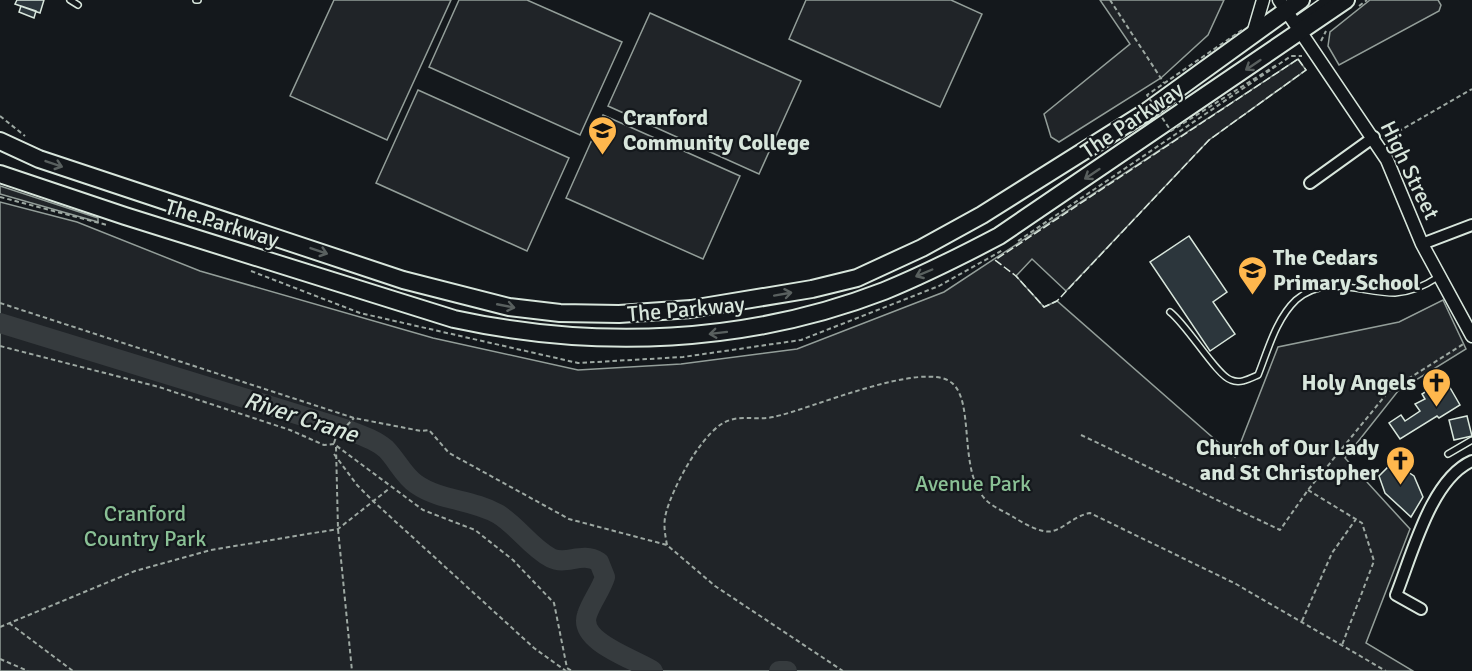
<svg xmlns="http://www.w3.org/2000/svg" width="1472" height="671" font-family="Signika,sans-serif">
	<style>
		.green { fill: #202428; stroke: #939e99; stroke-width: 1.5 }
		.lines { fill: none; stroke-linecap: round; stroke-linejoin: round }
		.river { stroke: #363b3e; stroke-width: 20 }
		.building { fill: #2c363c; stroke: #d8e6dc; stroke-width: 1.5 }
		.service-casing { stroke: #d8e6dc; stroke-width: 8 }
		.minor-casing { stroke: #d8e6dc; stroke-width: 14 }
		.tertiary-casing { stroke: #d8e6dc; stroke-width: 15 }
		.trunk-casing { stroke: #d8e6dc; stroke-width: 20 }
		.path { stroke: #9da8a2; stroke-width: 2; stroke-dasharray: 4.5 3; stroke-linecap: butt }
		.service { stroke: #14181c; stroke-width: 5 }
		.minor { stroke: #14181c; stroke-width: 10 }
		.tertiary { stroke: #14181c; stroke-width: 12 }
		.trunk { stroke: #14181c; stroke-width: 16 }
		.path-bridge { stroke: #9da8a2; stroke-width: 2; stroke-dasharray: 4.5 3; stroke-linecap: butt }
		.fence { stroke: #d8e6dc; stroke-width: 1.5; stroke-dasharray: 8 3; stroke-linecap: butt }
		.oneway { stroke: #59605f }
		.labels { text-anchor: middle; dominant-baseline: central; stroke-width: 4.5; stroke-linejoin: round; paint-order: stroke }
		.poi-label { font-size: 22px; font-weight: bold; fill: #d8e6dc; stroke: #14181c; text-anchor: start }
		.street-label { font-size: 22px; fill: #d8e6dc; stroke: #14181c }
		.park-label { font-size: 22px; fill: #8ac095; stroke: #14181c }
		.water-label { font-size: 24px; font-style: italic; fill: #d8e6dc; stroke: #14181c }
	</style>
	<rect width="100%" height="100%" fill="#14181c"/>
	<path class="green" d="M334,0H451L387,140L290,96Z
		M459,0H527L622,42L580,135L429,67Z
		M806,0H951L982,14L940,107L789,39Z
		M1100,0H1224L1208,35L1161,78L1059,142L1051,137L1044,114L1130,44Z
		M1370,0H1438L1441,5L1439,11L1339,65L1328,46L1330,32Z
		M650,13L801,81L759,174L608,106Z
		M1298,59L1306,70L1209,140L1066,291L1032,259L1016,276L1044,307L1057,301L1235,457L1278,347L1399,322L1443,300L1466,349L1398,391L1345,458L1410,529L1366,643L1413,671H0V332L3,333L0,314V202L77,222L200,271L433,338L578,370L681,364L797,349L944,292Z
		M418,90L569,158L527,251L376,183Z
		M603,115L740,176L703,259L566,198Z
		M0,186L98,218V222L0,194Z"/>
	<g class="lines">
		<path class="river" d="M0,323L345,429C358,434 375,439 386,449C397,460 403,475 416,484C440,501 472,499 498,514C518,526 530,547 551,558C567,566 581,551 599,562L605,577C601,590 591,602 587,615C578,642 635,659 653,671
			M779,671H787"/>
	</g>
	<path class="building" d="M17,0H44L40,13L15,4Z
		M21,6L36,11L34,18L19,12Z
		M1189,236L1227,292L1213,302L1235,334L1210,351L1150,262Z
		M1445,379L1460,405L1439,418L1437,416L1400,439L1389,423L1401,415L1405,421L1420,411L1415,404L1425,399L1422,394Z
		M1467,416L1472,436L1454,440L1449,420Z
		M1393,462L1414,476L1423,497L1411,517L1385,493L1379,476Z"/>
	<g class="lines">
		<defs>
			<path id="service" d="M70,0L78,5
				M196,0H198
				M1170,312C1188,326 1217,376 1231,380C1240,384 1249,379 1258,375C1268,350 1276,319 1296,300C1325,274 1362,293 1395,293C1411,292 1426,285 1438,277
				M1448,454L1472,440"/>
			<path id="minor" d="M1310,183L1374,137
				M1422,244L1472,225
				M1421,609L1396,595C1412,555 1431,479 1472,461"/>
			<path id="tertiary" d="M1279,0L1387,160L1422,244L1472,336
				M1296,24L1330,0
				M1253,34L1263,0"/>
			<path id="trunk" d="M0,141L39,159L403,280L509,307L560,313L619,314L691,309L812,289L857,278L922,248L982,215L1146,112L1301,0
				M0,174L125,216L454,319C597,350 747,344 884,291C923,275 961,256 999,236L1346,0"/>
		</defs>
		<use href="#service" class="service-casing"/>
		<use href="#minor" class="minor-casing"/>
		<use href="#tertiary" class="tertiary-casing"/>
		<use href="#trunk" class="trunk-casing"/>
		<path class="path" d="M1110,0L1164,83
			M1359,6L1367,0
			M1321,41L1326,31
			M0,116L25,136
			M1385,139L1472,89
			M0,197L107,225
			M1018,241L1291,56H1302
			M251,271L360,313L578,363L683,357L801,340L939,286L1003,250
			M0,303L354,418L421,431L429,430L449,453L569,519L667,545L715,586L843,671
			M0,346L159,387L290,430L324,445L334,444L423,510L475,530L513,560L554,603L567,668L572,671
			M1081,435L1280,530L1308,490L1389,391L1465,343
			M334,443L336,437L354,418
			M336,447L338,529L352,671
			M334,454L357,485L373,501L534,648L566,671
			M1308,490L1362,523L1374,561L1342,645
			M667,545C665,534 663,524 666,513C673,487 698,441 720,425C737,413 754,421 773,417C809,410 924,359 952,383C975,402 958,470 985,499C992,507 1006,512 1015,518C1025,524 1042,534 1053,531C1066,527 1074,516 1090,513L1236,584L1386,671
			M1302,621L1332,553L1356,519
			M9,623L73,671
			M0,627L135,571L211,550L338,529L390,488
			M0,659L28,671"/>
		<use href="#service" class="service"/>
		<use href="#minor" class="minor"/>
		<use href="#tertiary" class="tertiary"/>
		<use href="#trunk" class="trunk"/>
		<path class="path-bridge" d="M1242,30L1147,95L1171,131L1278,64"/>
		<path class="fence" d="M1298,59L1306,70L1209,140L1057,301L1044,307L1016,276L995,260Z"/>
	</g>
	<defs><path id="oneway-shaft" d="M-6 0H5M1.5-3L5.5 0L1.5 3" fill="none" stroke-width="1.6" stroke-linecap="round" stroke-linejoin="round" transform="scale(1.5)"/></defs>
	<g class="oneway">
		<use href="#oneway-shaft" transform="translate(1253 65) rotate(146)"/>
		<use href="#oneway-shaft" transform="translate(54 164) rotate(19)"/>
		<use href="#oneway-shaft" transform="translate(1092 174) rotate(146)"/>
		<use href="#oneway-shaft" transform="translate(319 251) rotate(19)"/>
		<use href="#oneway-shaft" transform="translate(924 273) rotate(157)"/>
		<use href="#oneway-shaft" transform="translate(783 294) rotate(-10)"/>
		<use href="#oneway-shaft" transform="translate(506 306) rotate(11)"/>
		<use href="#oneway-shaft" transform="translate(718 333) rotate(173)"/>
	</g>
	<defs>
		<symbol id="school-pin" viewBox="-11 -11 22 30"><path d="M0 17L-7.5 6A9.5 9.5 0 1 1 7.5 6Z" fill="#ffb74d" stroke="#14181c"/><path d="M0-5L7-2L0 1L-7-2ZM-4 1L0 2.5L4 1V4Q0 6-4 4Z" fill="#111"/></symbol>
		<symbol id="church-pin" viewBox="-11 -11 22 30"><path d="M0 17L-7.5 6A9.5 9.5 0 1 1 7.5 6Z" fill="#ffb74d" stroke="#14181c"/><path d="M-1.2-6h2.4v3.5h3.3v2.4h-3.3V6h-2.4V-.1h-3.3v-2.4h3.3Z" fill="#111"/></symbol>
	</defs>
	<g fill-rule="evenodd">
		<use href="#school-pin" x="586" y="114" width="33" height="45"/>
		<use href="#school-pin" x="1236" y="254" width="33" height="45"/>
		<use href="#church-pin" x="1420" y="366" width="33" height="45"/>
		<use href="#church-pin" x="1384" y="444" width="33" height="45"/>
	</g>
	<g class="labels">
		<g class="poi-label">
			<text x="623" y="117">Cranford<tspan x="623" dy="25">Community College</tspan></text>
			<text x="1273" y="257">The Cedars<tspan x="1273" dy="25">Primary School</tspan></text>
			<text x="1416" y="382" text-anchor="end">Holy Angels</text>
			<text x="1379" y="447" text-anchor="end">Church of Our Lady<tspan x="1379" dy="25">and St Christopher</tspan></text>
		</g>
		<g class="street-label">
			<text transform="translate(1132 120) rotate(-34)">The Parkway</text>
			<text transform="translate(1410 170) rotate(64)">High Street</text>
			<text transform="translate(222 223) rotate(17)">The Parkway</text>
			<text transform="translate(686 309) rotate(-5)">The Parkway</text>
		</g>
		<g class="park-label">
			<text x="973" y="483">Avenue Park</text>
			<text x="145" y="513">Cranford<tspan x="145" dy="25">Country Park</tspan></text>
		</g>
		<g class="water-label">
			<text transform="translate(301 417) rotate(18)">River Crane</text>
		</g>
	</g>
</svg>
